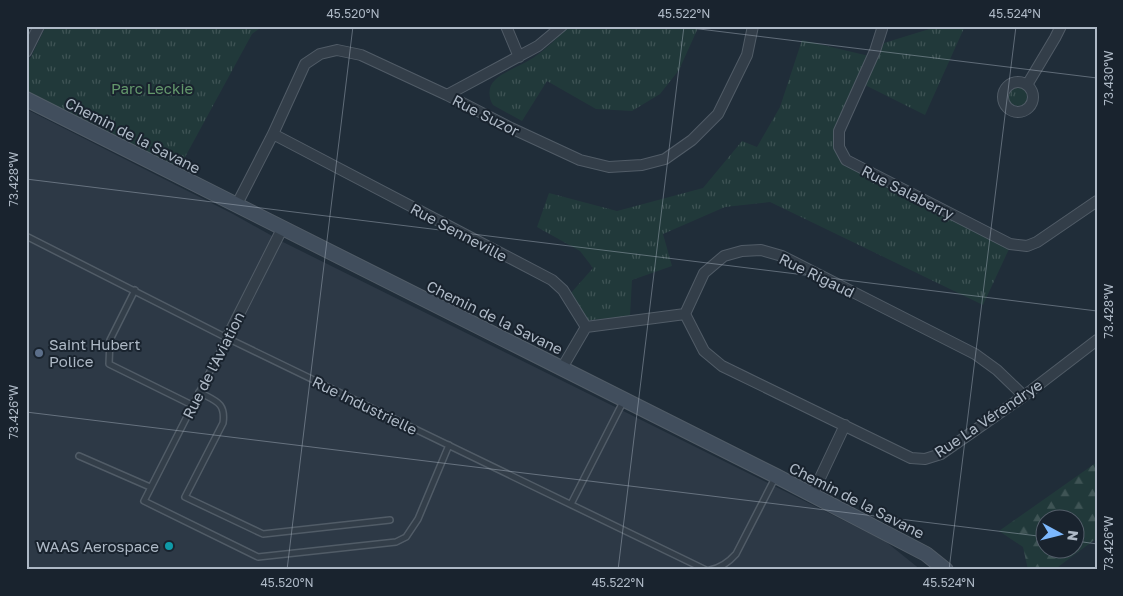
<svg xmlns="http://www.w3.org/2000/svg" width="1123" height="596" font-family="'Golos Text',sans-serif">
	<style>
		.airport { fill: #2d3946 }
		.grass { fill: url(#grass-tufts) }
		.forest { fill: url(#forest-firs); fill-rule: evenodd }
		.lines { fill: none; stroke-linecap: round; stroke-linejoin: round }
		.lane-casing { stroke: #515c67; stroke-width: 8 }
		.street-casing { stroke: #515c67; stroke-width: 12 }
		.secondary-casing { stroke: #515c67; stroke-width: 16 }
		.lane { stroke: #333e49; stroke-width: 5 }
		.street { stroke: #333e49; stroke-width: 10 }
		.secondary { stroke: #414e5d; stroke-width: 14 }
		.ticks { fill: none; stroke: #aeb9c6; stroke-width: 1; stroke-opacity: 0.45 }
		.service-dot { fill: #5c6f8a; stroke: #19232e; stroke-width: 2 }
		.culture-dot { fill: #0f9aa8; stroke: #19232e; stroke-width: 2 }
		.labels { text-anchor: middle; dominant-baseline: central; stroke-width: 4; stroke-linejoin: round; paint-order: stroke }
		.park-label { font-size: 15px; fill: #64986c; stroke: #19232e }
		.street-label { font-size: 15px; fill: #aeb9c6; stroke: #19232e }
		.poi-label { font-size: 15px; fill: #aeb9c6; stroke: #19232e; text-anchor: start }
		.neatline { fill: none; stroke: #aeb9c6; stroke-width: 2 }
		.ticks-label { font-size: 12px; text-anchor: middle; fill: #aeb9c6 }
	</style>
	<defs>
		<pattern id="grass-tufts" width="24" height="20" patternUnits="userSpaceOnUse" patternTransform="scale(1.25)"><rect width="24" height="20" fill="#21393a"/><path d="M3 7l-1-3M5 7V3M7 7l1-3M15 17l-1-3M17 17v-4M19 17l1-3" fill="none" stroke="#3f5455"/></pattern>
		<pattern id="forest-firs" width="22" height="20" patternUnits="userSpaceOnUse" patternTransform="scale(1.25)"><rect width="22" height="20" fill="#21393a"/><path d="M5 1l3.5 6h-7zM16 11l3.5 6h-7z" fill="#3f5455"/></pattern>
	</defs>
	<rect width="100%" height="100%" fill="#202d39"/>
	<path class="airport" d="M26,109L233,214L283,242L885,541L921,570H26Z"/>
	<path class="grass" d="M46,26H263L252,34L178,170L26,96V67Z
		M568,26H682L698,28L679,70L660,94L632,111L596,109L547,81L522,121L493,105C488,97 488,86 495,80C503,72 522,65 533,58C546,49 558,38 568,26Z
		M939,26H965L925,115L865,85L884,43Z
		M802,40L869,56L834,134L844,164L1009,249L983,305L770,202L725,207L663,234L672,266L632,280L630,316L582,321L570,294L593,268L580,251L537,227L549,193L617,211L703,188L742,141L757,147L780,107Z
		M1008 96a10 10 0 1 1 20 0a10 10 0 1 1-20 0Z"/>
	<path class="forest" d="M1097,462V538L1054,570H1028L1023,547L999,531ZM1046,518H1076V548H1046Z"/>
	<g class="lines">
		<defs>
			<path id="lane" d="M26,236L227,338L706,570
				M135,290L110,340L109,364L192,405
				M227,338L144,501L258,557L396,542L406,537L418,519L449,445
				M199,392C215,401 226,402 223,423L185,497L263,534L390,520
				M79,456L150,487
				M571,504L624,400
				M710,570C721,568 728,563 736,554L776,476"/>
			<path id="street" d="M506,26L519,57
				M882,26V29L875,51L839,131V147L846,160L1010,244L1027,246L1037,242L1097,201
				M26,52L39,26
				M1003 97a15 15 0 1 1 30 0a15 15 0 1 1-30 0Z
				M1027,85L1055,38L1061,26
				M447,95L538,46L562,26
				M273,134L552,280L563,290L586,327L562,368
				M236,206L273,134L305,64L320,54L337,50L361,55L447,95L511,128L580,160L609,167L642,165L665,159L692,140L718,114L747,55L753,26
				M685,314L704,351L722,366L911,458L925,459L941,454L1024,396L1097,340
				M586,327L685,314L704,273L724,256L742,251L761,250L782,256L975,354L997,370L1024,396
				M227,338L282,229
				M812,495L845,425"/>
			<path id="secondary" d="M26,99L776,476L926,554L946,570"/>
		</defs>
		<use href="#lane" class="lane-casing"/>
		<use href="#street" class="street-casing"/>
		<use href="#secondary" class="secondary-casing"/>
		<use href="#lane" class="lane"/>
		<use href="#street" class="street"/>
		<use href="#secondary" class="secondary"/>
	</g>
	<path class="ticks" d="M675,26L1097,78M26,179L1097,311M26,412L1046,537M1076,541L1097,544M287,570L353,26M618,570L684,26M949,570L1016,26"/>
	<circle class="service-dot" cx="39" cy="353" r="5"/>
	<circle class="culture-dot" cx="169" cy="546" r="5"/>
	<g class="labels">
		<g class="park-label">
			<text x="152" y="88">Parc Leckie</text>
		</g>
		<g class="street-label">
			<text transform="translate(486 115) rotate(27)">Rue Suzor</text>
			<text transform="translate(133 135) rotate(27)">Chemin de la Savane</text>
			<text transform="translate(908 192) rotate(27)">Rue Salaberry</text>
			<text transform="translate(459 232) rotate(28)">Rue Senneville</text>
			<text transform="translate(817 275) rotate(26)">Rue Rigaud</text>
			<text transform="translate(495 317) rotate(26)">Chemin de la Savane</text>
			<text transform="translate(213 365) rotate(-63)">Rue de l'Aviation</text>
			<text transform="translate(365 405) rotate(26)">Rue Industrielle</text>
			<text transform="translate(988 418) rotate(-34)">Rue La Vérendrye</text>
			<text transform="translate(857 500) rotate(27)">Chemin de la Savane</text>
		</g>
		<g class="poi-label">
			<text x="49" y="344">Saint Hubert<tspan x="49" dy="17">Police</tspan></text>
			<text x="159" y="546" text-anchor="end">WAAS Aerospace</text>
		</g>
	</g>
	<rect width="1123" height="596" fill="none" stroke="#19232e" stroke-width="55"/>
	<g transform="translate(1060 534) rotate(97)"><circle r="24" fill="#19232e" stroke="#555f6b"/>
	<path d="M0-4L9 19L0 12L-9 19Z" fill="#7cb8fd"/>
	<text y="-8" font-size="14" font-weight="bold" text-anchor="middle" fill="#aeb9c6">N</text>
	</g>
	<rect x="28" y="28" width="1068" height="540" class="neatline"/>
	<g class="ticks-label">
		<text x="353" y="18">45.520°N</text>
		<text x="684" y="18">45.522°N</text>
		<text x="1015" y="18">45.524°N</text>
		<text transform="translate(1109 78) rotate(-90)" y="4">73.430°W</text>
		<text transform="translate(14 179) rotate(-90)" y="4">73.428°W</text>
		<text transform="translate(1109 311) rotate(-90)" y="4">73.428°W</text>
		<text transform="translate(14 412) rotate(-90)" y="4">73.426°W</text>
		<text transform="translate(1109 543) rotate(-90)" y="4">73.426°W</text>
		<text x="287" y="587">45.520°N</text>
		<text x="618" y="587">45.522°N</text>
		<text x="949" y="587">45.524°N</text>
	</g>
</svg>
